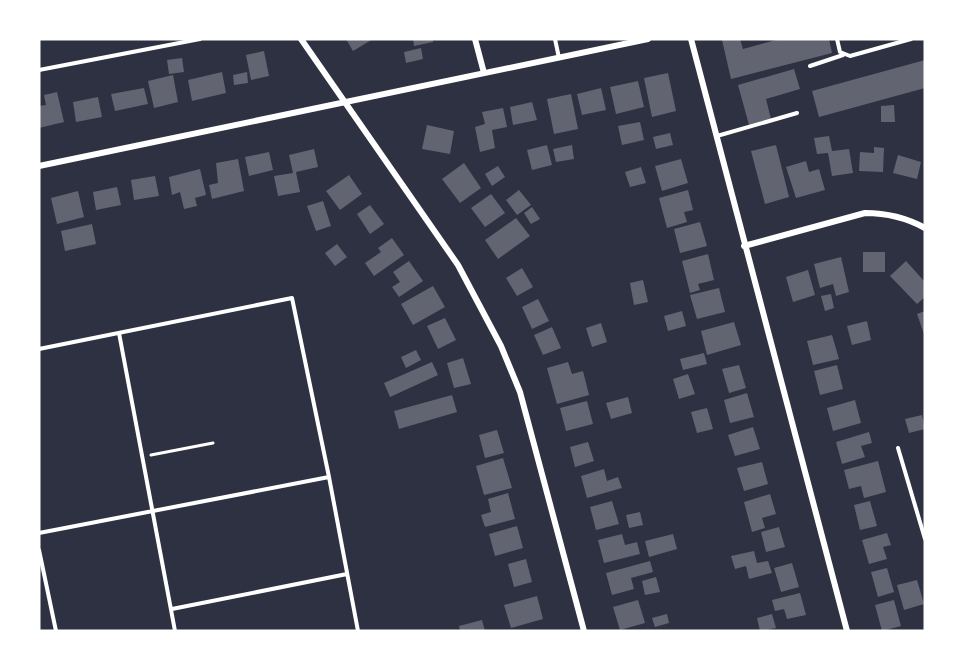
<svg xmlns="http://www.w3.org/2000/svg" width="964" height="670" font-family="'Roboto Condensed',sans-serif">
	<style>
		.building { fill: #626471 }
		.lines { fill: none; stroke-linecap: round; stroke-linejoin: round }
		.path { stroke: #fff; stroke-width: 3 }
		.service { stroke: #fff; stroke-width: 4 }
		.minor { stroke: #fff; stroke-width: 6 }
	</style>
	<rect width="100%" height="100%" fill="#2d3142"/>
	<path class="building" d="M346,39H373L353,51Z
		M413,39H433V42L414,46Z
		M740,39L743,49L780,39H829L832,53L731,79L722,40Z
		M421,48L423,59L406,63L404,52Z
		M264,51L269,76L251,80L246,55Z
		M182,58L184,72L169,74L167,60Z
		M925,60V88L819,117L812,91Z
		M794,69L800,89L766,99L771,119L749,125L738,85Z
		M222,72L226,93L192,101L188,80Z
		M247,72L248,83L234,85L233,75Z
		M668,73L676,111L652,117L644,78Z
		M173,75L178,102L154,108L148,81Z
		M638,81L644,107L616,114L610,87Z
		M144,88L148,104L115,111L111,94Z
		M601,88L606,110L582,115L577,94Z
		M57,92L64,122L39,128V106L46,105L44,95Z
		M571,94L578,129L554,134L547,99Z
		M98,97L102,117L76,122L73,102Z
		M532,102L537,120L513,125L510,107Z
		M894,105L895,122H881V106Z
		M503,108L507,127L492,130L495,148L480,152L475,127L485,124L482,112Z
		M640,122L644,140L622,145L618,126Z
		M427,125L454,131L450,154L422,149Z
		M670,133L673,145L656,149L653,137Z
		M829,136L832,151L849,149L853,173L832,176L828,153L817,154L814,138Z
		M547,145L552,165L532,170L527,150Z
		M572,145L574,159L556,162L553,149Z
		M776,145L789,197L765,204L751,151Z
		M874,147L884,148L883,172L859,171L860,152L874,153Z
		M314,149L318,167L296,172L300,192L278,196L274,176L293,173L289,155Z
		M269,152L273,170L249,176L245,157Z
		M898,155L921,162L917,179L893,173Z
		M238,159L244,191L212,199L209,185L218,183L216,163Z
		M681,159L688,183L662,191L655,166Z
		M806,161L809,172L819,169L825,190L796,198L786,167Z
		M464,163L481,188L460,203L442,179Z
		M498,166L505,177L492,186L485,174Z
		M641,167L646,183L630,187L625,172Z
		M200,169L206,195L195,198L197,206L184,209L180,192L172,195L169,177Z
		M349,175L362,194L340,210L326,191Z
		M155,176L159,196L134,200L131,180Z
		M117,187L121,205L96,210L93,192Z
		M519,190L531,205L517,215L506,200Z
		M688,190L693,210L684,212L687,222L667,228L659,198Z
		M78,191L84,217L57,224L51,198Z
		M491,194L505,213L485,227L471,208Z
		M323,201L331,226L316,231L307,206Z
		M370,205L384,224L370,234L357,214Z
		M532,207L540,219L531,224L524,213Z
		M516,218L530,236L498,259L485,240Z
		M700,222L707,246L680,253L674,229Z
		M92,224L96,244L65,251L61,231Z
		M392,238L404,255L374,276L365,263L381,252L378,248Z
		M337,244L347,257L335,266L325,253Z
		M863,252H885V272H863Z
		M708,254L714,280L698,284L700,290L690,293L682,261Z
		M841,257L849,292L836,296L833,284L820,288L814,264Z
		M409,261L423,281L399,297L392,287L400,282L393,272Z
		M906,261L925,282V297L917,304L890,276Z
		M522,268L533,287L517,296L506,278Z
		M808,270L815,295L793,302L786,277Z
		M643,280L648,302L634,305L630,283Z
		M433,286L445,307L413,325L401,304Z
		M719,288L725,312L697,319L690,295Z
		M831,294L834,308L825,311L821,296Z
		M538,299L549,321L532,329L522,307Z
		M682,311L686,326L668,331L664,316Z
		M925,311V337L917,314Z
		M445,318L456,340L438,349L427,326Z
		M867,321L871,340L852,345L847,326Z
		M734,322L741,345L707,355L701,331Z
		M601,323L607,342L592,347L586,328Z
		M552,327L561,348L543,355L534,335Z
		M832,335L839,359L813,365L807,341Z
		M416,350L421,360L406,368L401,357Z
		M704,353L707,364L683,370L680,359Z
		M463,358L471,384L454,388L447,363Z
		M432,362L438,375L390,397L384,383Z
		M568,362L572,374L583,371L589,395L557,404L547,368Z
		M739,365L746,388L729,393L722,369Z
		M837,365L843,389L820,395L814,371Z
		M688,374L695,394L679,399L673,379Z
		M747,393L754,417L730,423L724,400Z
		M452,395L457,412L399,429L394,411Z
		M628,397L632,413L611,419L606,403Z
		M855,400L861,423L833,431L827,408Z
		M587,401L593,424L566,431L560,408Z
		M707,408L713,429L697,433L691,412Z
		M922,415L925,429L909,433L905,419Z
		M753,427L760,449L735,456L728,435Z
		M497,430L504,453L485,458L479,435Z
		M869,432L872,443L861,446L865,457L842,464L836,442Z
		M588,442L594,461L575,467L570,447Z
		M503,458L512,488L484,495L476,466Z
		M878,461L886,492L864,498L861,486L849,489L844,470Z
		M762,462L768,484L744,491L737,468Z
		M604,469L607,481L618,477L622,488L587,498L581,476Z
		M508,493L515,519L485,527L481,515L491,512L488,499Z
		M770,494L776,514L762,518L765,528L752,532L744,502Z
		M612,501L619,524L596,530L590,507Z
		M870,501L877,526L860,530L854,505Z
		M640,512L643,525L629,528L626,515Z
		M517,526L523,548L495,556L489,534Z
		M779,527L785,547L766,552L761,532Z
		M887,533L891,545L883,547L887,559L869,564L862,540Z
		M622,534L625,545L637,542L640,554L604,563L598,540Z
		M673,534L677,549L649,557L645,541Z
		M754,551L757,563L768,561L772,573L749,579L746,566L735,569L731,556Z
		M526,559L532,582L514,587L508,564Z
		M650,561L653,572L631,578L634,589L612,595L606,573Z
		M792,563L799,587L781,592L774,568Z
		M887,568L894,592L878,597L871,572Z
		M656,577L660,592L645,595L642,581Z
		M917,580L924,604L904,610L897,585Z
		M800,593L806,615L787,619L784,609L775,611L772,600Z
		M537,596L543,619L511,628L504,605Z
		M638,600L645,623L620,630L613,607Z
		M894,600L901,626L882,631L875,605Z
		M667,614L669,623L655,627L652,618Z
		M772,614L776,628L760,631L757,618Z
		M482,620L485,631H460L459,626Z"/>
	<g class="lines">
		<path class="path" d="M151,455L213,443"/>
		<path class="service" d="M555,39L559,58
			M837,39L840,52L850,56L911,39
			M810,66L843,55
			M39,70L200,39
			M717,136L797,113
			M119,333L175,631
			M39,349L292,298L329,477L39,533
			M898,448L925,539
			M329,477L358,631
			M39,550L56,631
			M172,609L347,574"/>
		<path class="minor" d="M301,39L458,265L501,346L520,392L584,631
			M475,39L484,73
			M691,39L847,631
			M39,166L648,39
			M744,246L865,213C887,213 905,217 925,228"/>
	</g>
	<rect width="964" height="670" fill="none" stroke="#ffffff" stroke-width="81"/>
</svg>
